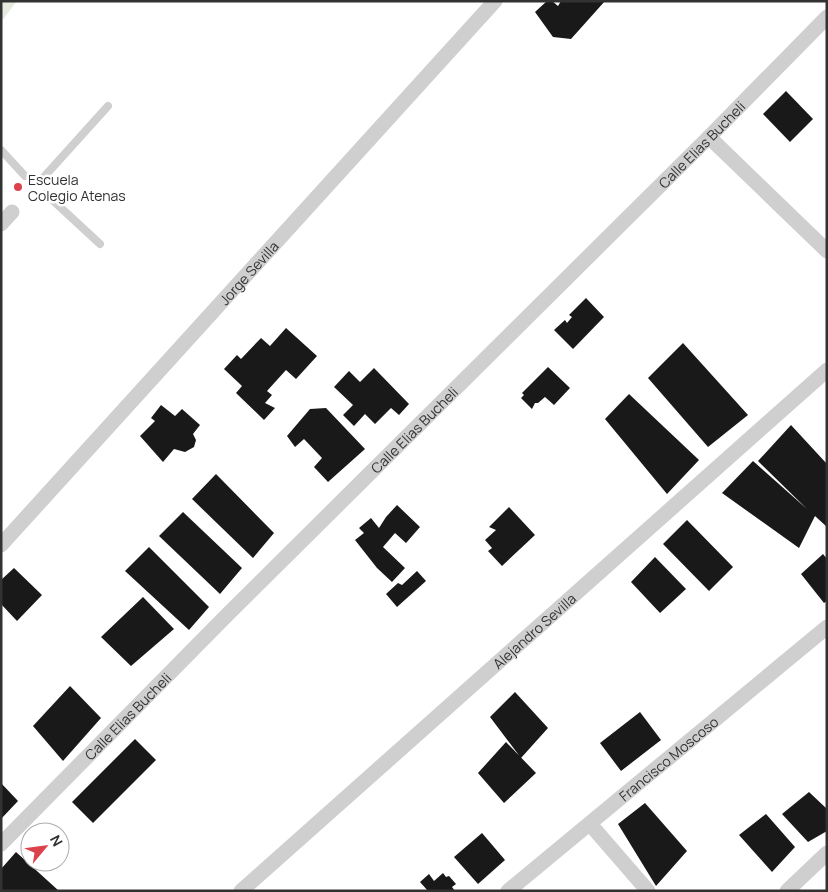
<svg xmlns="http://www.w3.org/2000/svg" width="828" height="892" font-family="Manrope,sans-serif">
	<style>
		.green { fill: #e5ebdf }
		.building { fill: #191919 }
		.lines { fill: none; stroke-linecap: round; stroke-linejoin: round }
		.lane { stroke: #cfcfcf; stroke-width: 8 }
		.street { stroke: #cfcfcf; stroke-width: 15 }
		.poi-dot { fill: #dc424c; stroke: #fff; stroke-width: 2 }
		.labels { text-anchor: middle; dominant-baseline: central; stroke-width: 5; stroke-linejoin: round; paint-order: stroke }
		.street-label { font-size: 14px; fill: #323232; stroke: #fff }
		.poi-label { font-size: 14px; fill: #323232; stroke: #fff; text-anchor: start }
	</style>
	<rect width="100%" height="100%" fill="#fff"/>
	<path class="green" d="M1,1H17L1,22Z"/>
	<path class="building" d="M547,1H552L558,6L561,1H605L571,39L553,37L535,12Z
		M786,91L813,119L790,142L763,114Z
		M586,298L604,317L573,349L554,330L565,320L567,323L572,317L569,315Z
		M286,328L317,356L296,379L286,370L267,391L272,395L265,403L275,408L264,420L236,393L242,386L224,369L237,355L241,359L261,338L270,346Z
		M683,343L748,415L708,447L648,378Z
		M548,367L570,388L554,405L545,397L538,403H535L532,409L521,398L524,395L522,393Z
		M374,368L409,404L399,415L391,408L375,424L365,414L354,426L343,415L353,405L334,387L349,371L360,382Z
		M629,394L699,460L667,494L605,419Z
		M161,405L175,416L182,409L200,425L193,434L196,440L194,447L185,452L174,449L163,462L140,436L155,421L151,418Z
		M326,408L365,449L328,482L314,467L322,458L304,439L295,447L287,436L310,409Z
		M791,425L827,464V527L815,516L799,548L722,493L753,461L807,509L758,461Z
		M216,474L274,533L253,558L192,499Z
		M397,505L420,527L406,543L395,533L383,547L405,568L392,582L377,568L355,540L364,533L359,528L371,518L379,528L386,517Z
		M509,507L535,535L502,566L488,551L492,548L485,540L496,530L489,527Z
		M183,512L242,568L220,594L159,536Z
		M687,520L733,567L709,591L663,544Z
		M149,547L209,607L189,630L125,571Z
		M823,554L827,559V601L824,603L801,574Z
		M655,557L686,589L660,613L631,582Z
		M14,568L42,595L17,621L1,604V580Z
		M417,571L426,581L397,607L386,594L398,583L402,585Z
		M143,597L174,629L131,666L101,637Z
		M70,686L101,718L63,761L33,726Z
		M515,692L548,728L521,758L490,717Z
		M640,712L661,740L621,771L600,743Z
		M135,739L156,760L93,823L72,802Z
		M506,742L536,773L504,803L478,773Z
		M1,783L18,801L1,819Z
		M809,792L827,809V831L808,842L782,814Z
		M645,803L687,851L656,886L618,824Z
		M766,814L795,847L772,872L739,835Z
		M482,833L505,860L478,884L454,857Z
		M16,852L59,891H1V869Z
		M443,873L446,877L449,876L456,884L452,887L455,891H428L420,882L429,874L434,881Z"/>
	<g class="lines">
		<path class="lane" d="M1,150L25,176
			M43,178L108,106
			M46,194L100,244"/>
		<g class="street">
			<path d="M709,137L827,251"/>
			<path d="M1,224L12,212"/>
			<path id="s1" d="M1,545L495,1"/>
			<path d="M590,824L648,891"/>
			<path id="s2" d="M1,844L227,615L709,137L827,17"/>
			<path id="s3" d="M241,891L827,370"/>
			<path id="s4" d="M508,891L827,627"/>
			<path d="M787,891L827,853"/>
		</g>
	</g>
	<circle class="poi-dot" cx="18" cy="187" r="5"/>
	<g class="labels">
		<g class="street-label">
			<text stroke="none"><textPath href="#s2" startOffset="990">Calle Elias Bucheli</textPath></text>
			<text stroke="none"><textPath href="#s1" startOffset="368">Jorge Sevilla</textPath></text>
			<text stroke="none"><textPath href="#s2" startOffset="585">Calle Elias Bucheli</textPath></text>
			<text stroke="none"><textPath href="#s3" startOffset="392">Alejandro Sevilla</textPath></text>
			<text stroke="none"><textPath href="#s2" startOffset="180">Calle Elias Bucheli</textPath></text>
			<text stroke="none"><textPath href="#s4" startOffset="208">Francisco Moscoso</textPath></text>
		</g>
		<g class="poi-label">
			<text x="28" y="179">Escuela<tspan x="28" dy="16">Colegio Atenas</tspan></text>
		</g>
	</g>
	<rect width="828" height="892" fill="none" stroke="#323232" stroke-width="5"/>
	<g transform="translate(45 847) rotate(61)"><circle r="24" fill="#ffffff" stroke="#adadad"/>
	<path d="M0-4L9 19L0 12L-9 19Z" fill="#dc424c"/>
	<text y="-8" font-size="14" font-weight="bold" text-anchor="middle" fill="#323232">N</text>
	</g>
</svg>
